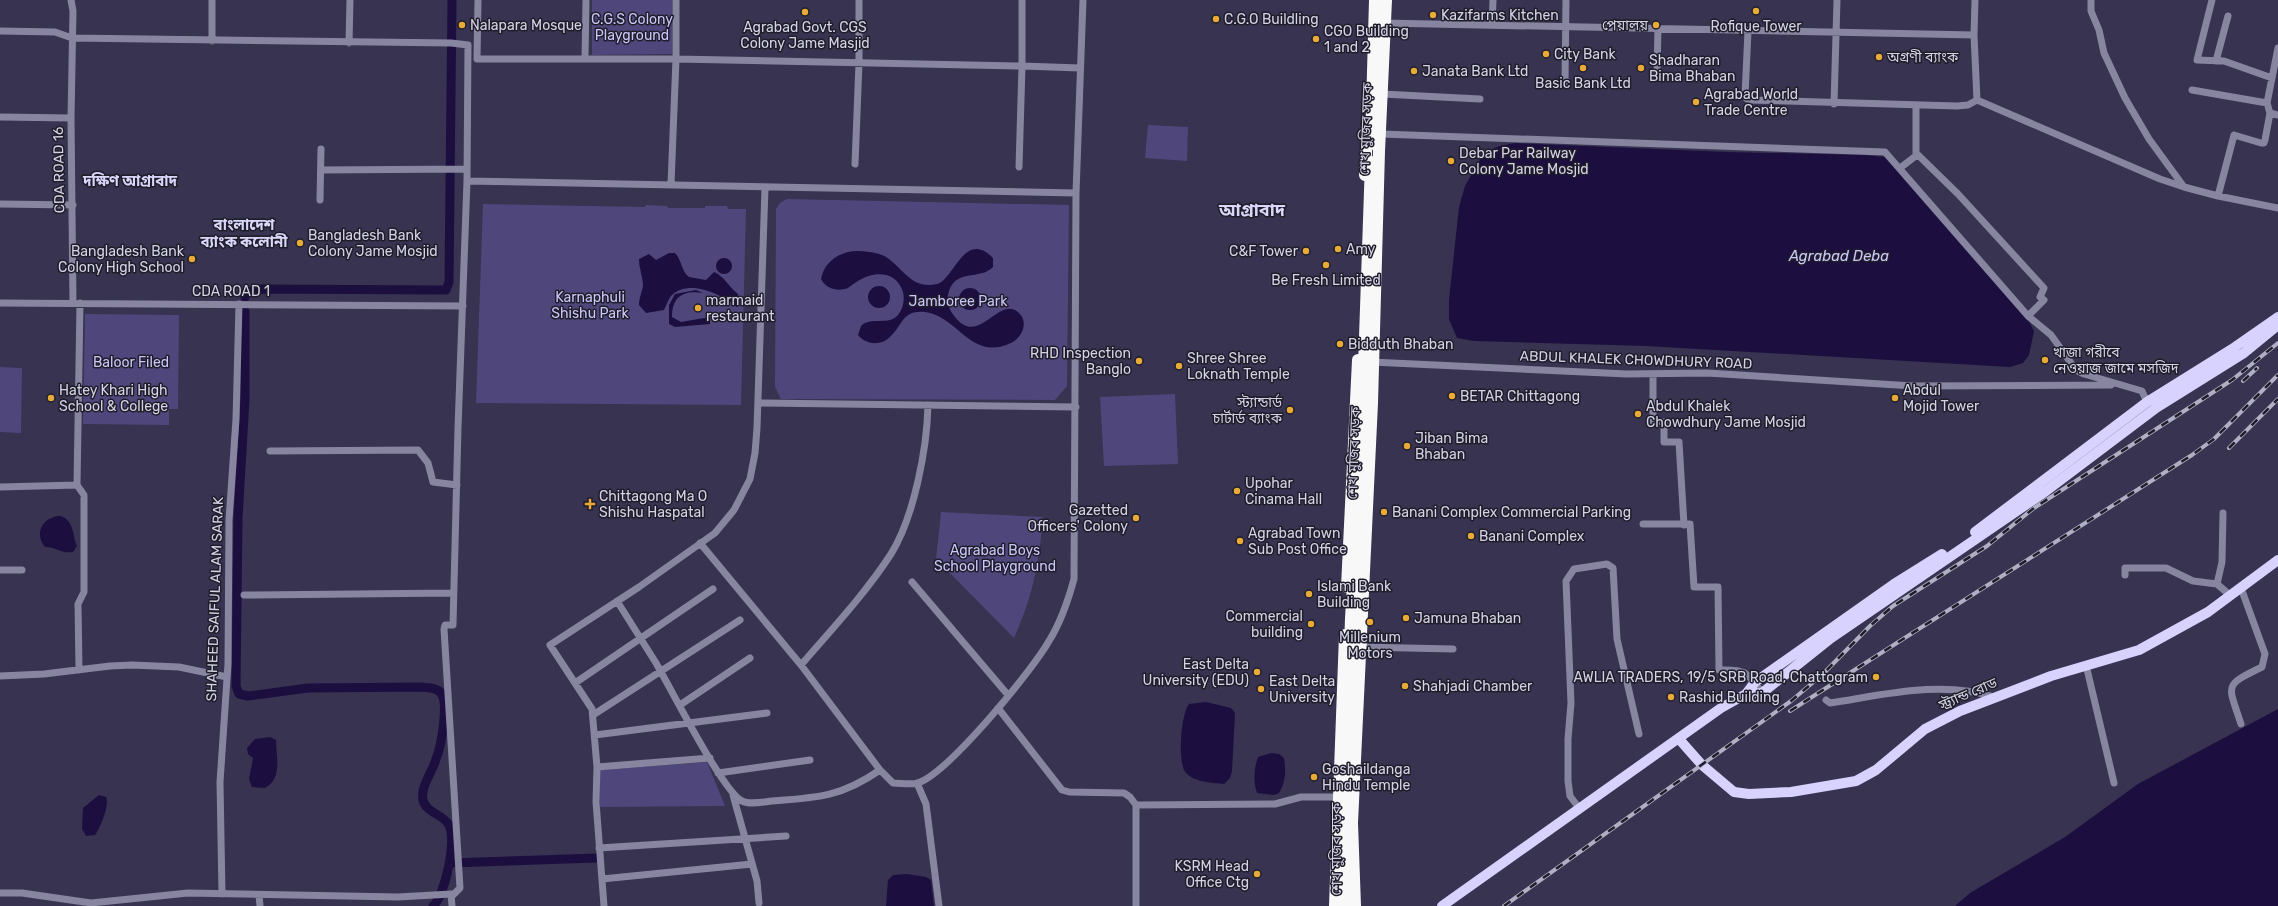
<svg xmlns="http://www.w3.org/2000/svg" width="2278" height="906" font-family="Rubik,'Noto Sans Bengali',sans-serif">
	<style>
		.green { fill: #4f477b }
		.water { fill: #1c0f40 }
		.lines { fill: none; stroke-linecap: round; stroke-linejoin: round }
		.canal { stroke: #1c0f40; stroke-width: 9 }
		.minor { stroke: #87859f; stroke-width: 7 }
		.major { stroke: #d7d3fe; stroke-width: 10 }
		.highway { stroke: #f8f8f8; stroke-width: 12 }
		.rail-casing { stroke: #b1afc3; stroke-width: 4 }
		.rail { stroke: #1f1d2a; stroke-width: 2.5; stroke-dasharray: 8; stroke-linecap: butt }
		.highway-bridge { stroke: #f8f8f8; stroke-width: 12 }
		.poi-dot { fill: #e8ab37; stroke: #1f1d2a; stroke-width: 1.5 }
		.labels { text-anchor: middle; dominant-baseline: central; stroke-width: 3; stroke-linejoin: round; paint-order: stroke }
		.poi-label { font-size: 14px; fill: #d4d3e5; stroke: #1f1d2a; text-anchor: start }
		.park-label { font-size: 14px; fill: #cbc6f9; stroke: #1f1d2a }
		.street-label { font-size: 14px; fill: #d4d3e5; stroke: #1f1d2a }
		.neighbourhood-label { font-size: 15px; font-weight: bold; fill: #d9d6fa; stroke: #1f1d2a }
		.water-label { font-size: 15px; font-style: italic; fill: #cbc7f9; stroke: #1f1d2a }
		.district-label { font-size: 18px; font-weight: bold; fill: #d9d6fa; stroke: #1f1d2a }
	</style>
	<rect width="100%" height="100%" fill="#373350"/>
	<path class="green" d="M592,0H672V54L592,55Z
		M1148,125L1188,127L1187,161L1145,158Z
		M787,199L1069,205L1067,386L1055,400L781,399L775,387L776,209L780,203Z
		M483,204L645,207L646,205L667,206L668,208H705V206H727L728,209H746L741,405L476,403Z
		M85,314L179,315L178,409H169V425L83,424Z
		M0,367L22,368L21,433L0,432Z
		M1175,394L1178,464L1104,466L1100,397Z
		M941,512L1043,517C1039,563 1033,596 1014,638L936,559Z
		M707,762L725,806L600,807V770Z"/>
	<path class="water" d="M1515,143L1727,152L1864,155L1886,157L2029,321L2034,331L2029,355L2023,363L2010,367L1646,346L1474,341L1457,338L1449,319V300L1459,207L1465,186L1484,153L1499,146Z
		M859,251C868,252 878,252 886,257C904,269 912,290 937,284C954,280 964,229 993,258V267C980,281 954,267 948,295C946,303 950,311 955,317C979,348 999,294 1019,313C1029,322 1022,338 1011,343C971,362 958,316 925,312C902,310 903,325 890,337C881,346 866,345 858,335L861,326C871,316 889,326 898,315C903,309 905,300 903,292C896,270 874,271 858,281C854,283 851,286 848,288C838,292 826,289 821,279C824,261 842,250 859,251Z
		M669,253H675C682,260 681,271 689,277L706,280L714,272C724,276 729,287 738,294L739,305L737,307C722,294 688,278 671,296C668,300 666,306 664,310L646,313L639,305C639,298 642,292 643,286C643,277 639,269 639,259L649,254L656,260Z
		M716 266a8 8 0 1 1 16 0a8 8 0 1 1-16 0Z
		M868 297a11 11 0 1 1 22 0a11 11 0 1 1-22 0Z
		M959 299a11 11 0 1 1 22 0a11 11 0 1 1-22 0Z
		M696,290L703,293C684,290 672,296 672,317L681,322L710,317V324L675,327L669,324V305L675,294Z
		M61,516C75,522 72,535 77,546L73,552C62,554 56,547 45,547C33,532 44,516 61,516Z
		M1206,702L1231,708L1235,713L1232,771L1230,778L1224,784C1213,783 1194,782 1186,773C1177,764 1181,713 1189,704Z
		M2278,709V906H1955L1970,893L2065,837L2138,784Z
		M270,737L276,740C276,755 283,779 265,788L252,787L249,779L253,758L248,754L247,748L255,739Z
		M1271,753L1279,754L1284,758C1286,770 1286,782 1279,793L1274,795L1257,793C1253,782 1254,768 1258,757Z
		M99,795L106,797C110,805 100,828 95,835L86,836L82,829L83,808Z
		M907,874L926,877L931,880L934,906H886L888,880L893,875Z"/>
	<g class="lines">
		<path class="canal" d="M245,297V294L256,289L446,290L449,282L452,0
			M245,311V399L238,518L236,686L239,694L248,696L308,688L421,687C428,688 436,687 441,693C449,704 441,747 436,759C433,771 420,787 423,800C426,813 443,814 449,825C457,839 445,896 433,906
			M450,863L597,858"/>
		<path class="minor" d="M71,0L73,11L71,118L73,303
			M212,0V41
			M478,0L477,59H676L671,184
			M676,0V59L1022,66V0
			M1975,0L1974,35L1977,100L2160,179L2184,187
			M2091,0V11L2099,30L2104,53L2125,98L2149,139L2184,187L2218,196L2278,208
			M2212,0L2197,60L2224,61L2272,78
			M1384,23L1974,35
			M1492,25L1493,0
			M0,31L55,32L72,38L451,43L468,45L467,181L458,428L453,625H445L444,629L460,888L452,896
			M1748,31L1745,96L1747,99L1750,100L1957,106L1968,105L1977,100
			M349,43L350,0
			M585,59L586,0
			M2216,61L2228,16
			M1657,74L1658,28
			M1565,82L1566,0
			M2192,90L2267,103L2278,48
			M1382,94L1480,99
			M1834,104L1837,0
			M1916,105V153L1958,194L2044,288L2040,297L2044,300L2028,316
			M2270,113L2278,115
			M0,117L71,118
			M1381,134L1885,152L2028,316L2051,335L2076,370L2084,374L2142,391L2147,402
			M855,164L859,63V0
			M1019,167L1022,66L1080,68
			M1900,168L1917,155
			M321,170L467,169
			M467,181L1076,193
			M2218,196L2234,135L2261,143H2264L2265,140L2270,113L2267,103
			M320,200L321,149
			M0,204L73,205
			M0,303L463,306
			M1371,362L1627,374L1707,373L1913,386L2111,385
			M1653,374V421L1664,422V442H1679L1684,525
			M758,403L1076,407
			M270,451L418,450L428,463L433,482L457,485
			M77,485L84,495V592L78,604L79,670
			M77,485L80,303
			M0,487L77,485
			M1643,524H1690L1694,587H1718L1719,670C1746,669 1747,672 1762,693
			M700,543L801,665L880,770L893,783C900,783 911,785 918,783C948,773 1032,671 1049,641C1061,622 1068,601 1074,579L1076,193L1083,0
			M0,570H22
			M2125,575V568H2166L2193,581L2217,584L2231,596
			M912,582L1008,695
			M2217,584L2222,562L2223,513
			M2241,588L2265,654L2262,667C2223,686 2228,684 2241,724
			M244,595L453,593
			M617,601C630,622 643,642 656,663C670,687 723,792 742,801C750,805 763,802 772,801C817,798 841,797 880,770
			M1359,647L1453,649
			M801,665C832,629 865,594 891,554C914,517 927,449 928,405
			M2086,665L2114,783
			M0,676L44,674L110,666L132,665L179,667L227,677
			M575,683L713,589
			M1826,700L1830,703C1883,695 1942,680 1994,697
			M680,705L750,658
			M998,708L1062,790L1069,792L1124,793L1130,797L1136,805
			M593,715L740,620
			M595,735L767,713
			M597,767L592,709L550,645L639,587L715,533L734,510L750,479L755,453L757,428L765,188
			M718,773L810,760
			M917,783L926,804L939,906
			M733,795L757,881L759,903
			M1579,808L1570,796L1568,781V739L1571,703L1566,581L1574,569L1607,564L1613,568L1617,639L1639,734
			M599,848L786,836
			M602,879L752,864
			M0,893H22L91,903L188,893L398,897L451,894L452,906
			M222,894L220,782L228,664L229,520L236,419L239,304
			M259,895L260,906
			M604,906L596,802L597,767L710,758
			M1136,906V805L1275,804L1301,797H1338"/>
		<path class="major" d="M1975,532L2147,402L2232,349L2278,317
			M1746,694L1755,682L1894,584L1942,554
			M1679,739L1702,765L1734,792L1749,794L1791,792L1856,781L1876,770L1925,729L1960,711L2051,676L2139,650L2208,612L2278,560
			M1442,906L1721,708L1746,694L1762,693L1831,638L2046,491L2156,408L2244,353L2278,325"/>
		<path class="highway" d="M1365,175L1367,132
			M1347,587L1358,360
			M1335,906L1345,635"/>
		<defs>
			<path id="rail" d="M2243,381L2257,368
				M2229,448L2278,399
				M1790,711L2192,455L2214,439L2278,375
				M1504,906L1791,701L1823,674L1870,626L1893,606L1987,546L2034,508L2232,380L2278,343"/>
		</defs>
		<use href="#rail" class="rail-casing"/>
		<use href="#rail" class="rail"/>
		<path class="highway-bridge" d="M1371,144L1375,0
			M1345,906L1343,868L1345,796L1351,618L1361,454L1371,162
			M1355,906L1352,823L1372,403L1379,151L1386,0"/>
	</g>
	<g class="poi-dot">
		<circle cx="1756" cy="11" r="4"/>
		<circle cx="805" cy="12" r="4"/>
		<circle cx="1433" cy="15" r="4"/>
		<circle cx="1216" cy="19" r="4"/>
		<circle cx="462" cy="25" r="4"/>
		<circle cx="1656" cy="25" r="4"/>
		<circle cx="1316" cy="39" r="4"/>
		<circle cx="1546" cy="54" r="4"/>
		<circle cx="1879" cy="57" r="4"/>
		<circle cx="1583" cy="68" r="4"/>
		<circle cx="1641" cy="68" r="4"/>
		<circle cx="1414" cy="71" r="4"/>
		<circle cx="1696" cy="102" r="4"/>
		<circle cx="1451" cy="161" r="4"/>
		<circle cx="300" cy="243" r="4"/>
		<circle cx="1338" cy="249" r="4"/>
		<circle cx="1306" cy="251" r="4"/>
		<circle cx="192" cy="259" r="4"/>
		<circle cx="1326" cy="265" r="4"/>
		<circle cx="698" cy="308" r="4"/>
		<circle cx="1340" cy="344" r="4"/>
		<circle cx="2045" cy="360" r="4"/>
		<circle cx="1139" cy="361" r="4"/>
		<circle cx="1179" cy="366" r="4"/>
		<circle cx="1452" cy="396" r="4"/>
		<circle cx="51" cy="398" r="4"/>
		<circle cx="1895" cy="398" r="4"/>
		<circle cx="1290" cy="410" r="4"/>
		<circle cx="1638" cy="414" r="4"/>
		<circle cx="1407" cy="446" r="4"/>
		<circle cx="1237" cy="491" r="4"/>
		<path d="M588 498h4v4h4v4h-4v4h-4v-4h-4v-4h4z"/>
		<circle cx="1384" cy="512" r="4"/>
		<circle cx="1136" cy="518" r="4"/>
		<circle cx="1471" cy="536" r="4"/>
		<circle cx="1240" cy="541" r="4"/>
		<circle cx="1309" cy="594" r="4"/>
		<circle cx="1406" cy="618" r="4"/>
		<circle cx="1370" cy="622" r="4"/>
		<circle cx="1311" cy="624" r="4"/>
		<circle cx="1257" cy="672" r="4"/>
		<circle cx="1876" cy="677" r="4"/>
		<circle cx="1405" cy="686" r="4"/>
		<circle cx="1261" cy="689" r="4"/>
		<circle cx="1671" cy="697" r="4"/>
		<circle cx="1314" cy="777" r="4"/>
		<circle cx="1257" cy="874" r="4"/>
	</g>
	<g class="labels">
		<g class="poi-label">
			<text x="1441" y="15">Kazifarms Kitchen</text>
			<text x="1224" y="19">C.G.O Buildling</text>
			<text x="470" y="25">Nalapara Mosque</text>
			<text x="1648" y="25" text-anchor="end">পেয়ালয়</text>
			<text x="1756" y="26" text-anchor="middle">Rofique Tower</text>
			<text x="805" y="27" text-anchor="middle">Agrabad Govt. CGS<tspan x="805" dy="16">Colony Jame Masjid</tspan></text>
			<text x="1324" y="31">CGO Building<tspan x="1324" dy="16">1 and 2</tspan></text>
			<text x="1554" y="54">City Bank</text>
			<text x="1887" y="57">অগ্রণী ব্যাংক</text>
			<text x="1649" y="60">Shadharan<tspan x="1649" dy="16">Bima Bhaban</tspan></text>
			<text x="1422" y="71">Janata Bank Ltd</text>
			<text x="1583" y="83" text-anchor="middle">Basic Bank Ltd</text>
			<text x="1704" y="94">Agrabad World<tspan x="1704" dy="16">Trade Centre</tspan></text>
			<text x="1459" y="153">Debar Par Railway<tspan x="1459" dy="16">Colony Jame Mosjid</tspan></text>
			<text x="308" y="235">Bangladesh Bank<tspan x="308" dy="16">Colony Jame Mosjid</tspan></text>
			<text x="1346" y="249">Amy</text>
			<text x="184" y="251" text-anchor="end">Bangladesh Bank<tspan x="184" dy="16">Colony High School</tspan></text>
			<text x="1298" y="251" text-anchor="end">C&amp;F Tower</text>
			<text x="1326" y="280" text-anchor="middle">Be Fresh Limited</text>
			<text x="706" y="300">marmaid<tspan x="706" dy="16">restaurant</tspan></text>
			<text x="1348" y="344">Bidduth Bhaban</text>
			<text x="2053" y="352">খাজা গরীবে<tspan x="2053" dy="16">নেওয়াজ জামে মসজিদ</tspan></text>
			<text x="1131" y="353" text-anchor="end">RHD Inspection<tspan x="1131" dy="16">Banglo</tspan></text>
			<text x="1187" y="358">Shree Shree<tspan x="1187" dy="16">Loknath Temple</tspan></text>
			<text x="59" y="390">Hatey Khari High<tspan x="59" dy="16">School &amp; College</tspan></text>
			<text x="1903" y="390">Abdul<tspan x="1903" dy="16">Mojid Tower</tspan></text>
			<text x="1460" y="396">BETAR Chittagong</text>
			<text x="1282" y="402" text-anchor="end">স্ট্যান্ডার্ড<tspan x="1282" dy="16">চার্টার্ড ব্যাংক</tspan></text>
			<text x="1646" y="406">Abdul Khalek<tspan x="1646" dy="16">Chowdhury Jame Mosjid</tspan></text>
			<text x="1415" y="438">Jiban Bima<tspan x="1415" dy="16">Bhaban</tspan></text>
			<text x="1245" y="483">Upohar<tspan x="1245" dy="16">Cinama Hall</tspan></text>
			<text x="599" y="496">Chittagong Ma O<tspan x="599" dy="16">Shishu Haspatal</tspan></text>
			<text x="1128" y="510" text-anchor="end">Gazetted<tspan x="1128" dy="16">Officers' Colony</tspan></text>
			<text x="1392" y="512">Banani Complex Commercial Parking</text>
			<text x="1248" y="533">Agrabad Town<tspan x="1248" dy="16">Sub Post Office</tspan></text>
			<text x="1479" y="536">Banani Complex</text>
			<text x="1317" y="586">Islami Bank<tspan x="1317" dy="16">Building</tspan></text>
			<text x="1303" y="616" text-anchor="end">Commercial<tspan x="1303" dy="16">building</tspan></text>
			<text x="1414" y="618">Jamuna Bhaban</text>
			<text x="1370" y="637" text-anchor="middle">Millenium<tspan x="1370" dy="16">Motors</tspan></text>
			<text x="1249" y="664" text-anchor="end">East Delta<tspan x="1249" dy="16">University (EDU)</tspan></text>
			<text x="1868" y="677" text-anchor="end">AWLIA TRADERS, 19/5 SRB Road, Chattogram</text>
			<text x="1269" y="681">East Delta<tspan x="1269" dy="16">University</tspan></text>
			<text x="1413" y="686">Shahjadi Chamber</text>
			<text x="1679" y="697">Rashid Building</text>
			<text x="1322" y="769">Goshaildanga<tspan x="1322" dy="16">Hindu Temple</tspan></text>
			<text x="1249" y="866" text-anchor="end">KSRM Head<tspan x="1249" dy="16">Office Ctg</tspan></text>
		</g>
		<g class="park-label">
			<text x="632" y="19">C.G.S Colony<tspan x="632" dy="16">Playground</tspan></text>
			<text x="590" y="297">Karnaphuli<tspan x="590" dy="16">Shishu Park</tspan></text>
			<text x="958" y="301">Jamboree Park</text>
			<text x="131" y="362">Baloor Filed</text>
			<text x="995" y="550">Agrabad Boys<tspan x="995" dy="16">School Playground</tspan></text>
		</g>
		<g class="street-label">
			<text transform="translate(1366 129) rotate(-88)">শেখ মুজিব সড়ক</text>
			<text transform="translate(59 170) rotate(-91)">CDA ROAD 16</text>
			<text x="231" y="291">CDA ROAD 1</text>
			<text transform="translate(1636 360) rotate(2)">ABDUL KHALEK CHOWDHURY ROAD</text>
			<text transform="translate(1354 453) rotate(-88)">শেখ মুজিব সড়ক</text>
			<text transform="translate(215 599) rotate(-88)">SHAHEED SAIFUL ALAM SARAK</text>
			<text transform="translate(1968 694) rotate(-23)">স্ট্র্যান্ড রোড</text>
			<text transform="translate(1336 849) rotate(-90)">শেখ মুজিব সড়ক</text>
		</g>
		<g class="neighbourhood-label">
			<text x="130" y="181">দক্ষিণ আগ্রাবাদ</text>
			<text x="244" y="225">বাংলাদেশ<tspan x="244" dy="17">ব্যাংক কলোনী</tspan></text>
		</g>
		<g class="water-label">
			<text x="1839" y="256">Agrabad Deba</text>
		</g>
		<g class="district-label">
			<text x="1252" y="210">আগ্রাবাদ</text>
		</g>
	</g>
</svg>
